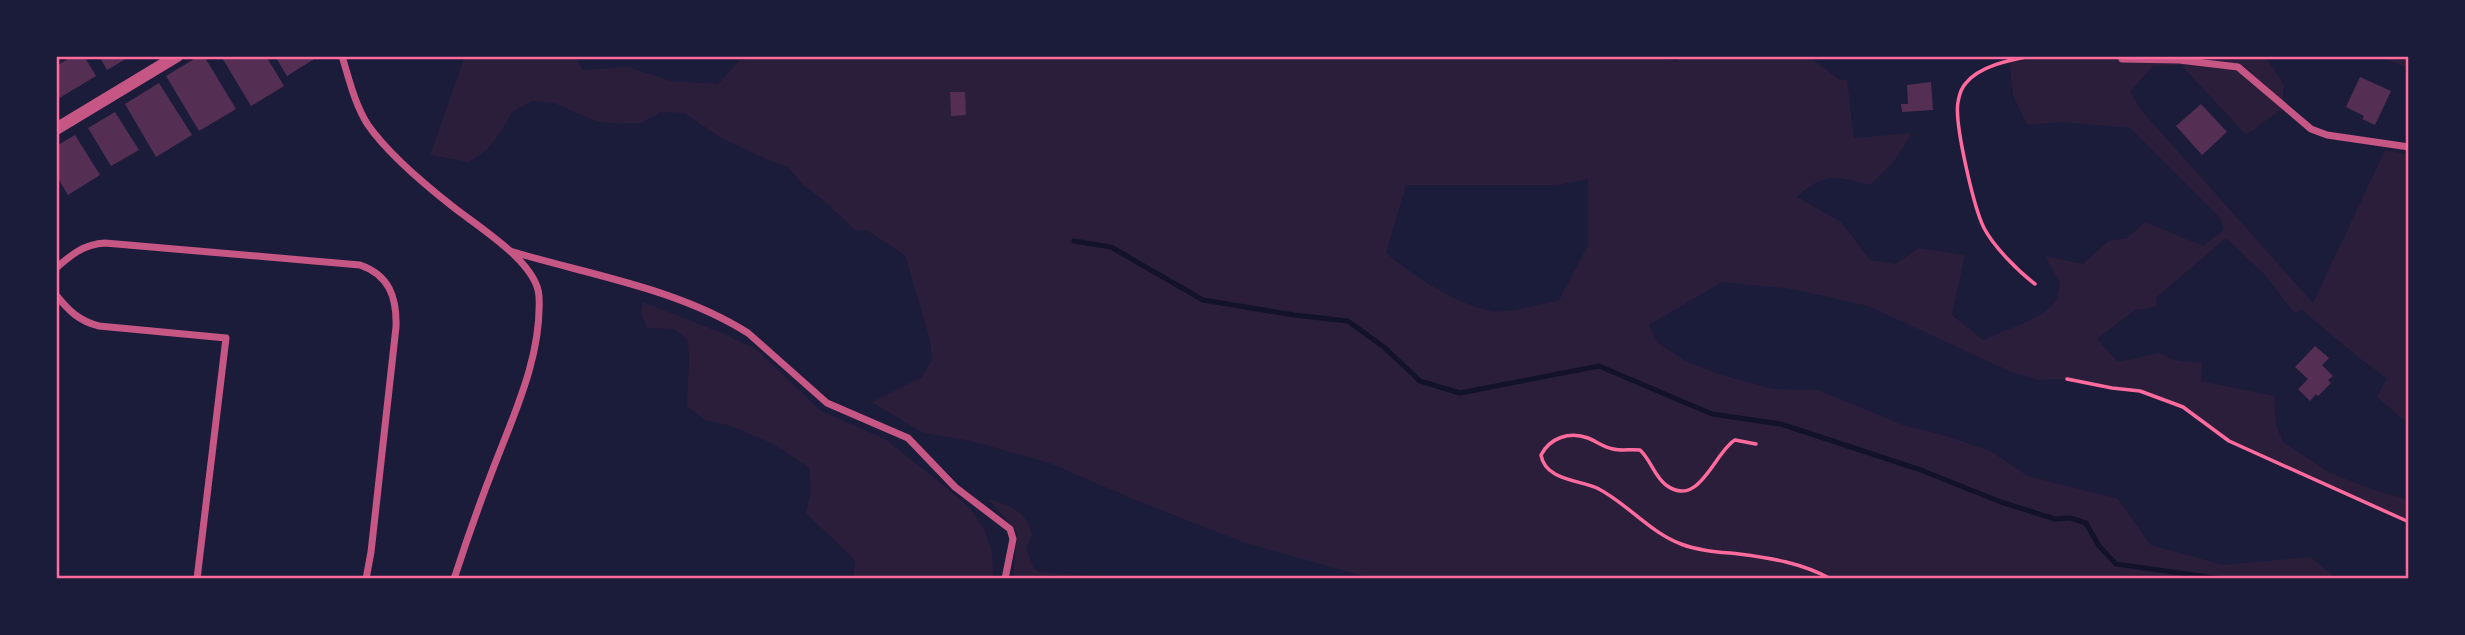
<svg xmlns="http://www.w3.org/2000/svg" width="2465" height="635" font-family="'Exo 2',sans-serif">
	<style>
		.green { fill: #2a1e3b; fill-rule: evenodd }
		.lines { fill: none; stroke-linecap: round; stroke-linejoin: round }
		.stream { stroke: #12122b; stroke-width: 5 }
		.building { fill: #542f53 }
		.path { stroke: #ff6b9d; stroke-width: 3.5 }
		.minor { stroke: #c65784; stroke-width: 7 }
		.tertiary { stroke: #c65784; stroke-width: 12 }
		.neatline { fill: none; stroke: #ff6b9d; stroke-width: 2.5 }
	</style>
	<rect width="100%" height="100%" fill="#1b1b3a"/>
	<path class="green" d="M465,56H574L583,70L628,67L671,81L718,84L743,56H1654L1676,61L1684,56H1808L1840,80L1847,79L1854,138L1912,133L1893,163L1870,185C1836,176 1824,172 1797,197L1841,222L1870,260L1895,264L1919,248L1965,255L1952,315L1983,340C2002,330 2047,318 2056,300C2058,295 2059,288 2060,283L2045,256L2083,264L2108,241L2127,238L2145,222L2203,246L2224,230L2220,218L2130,128L2061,122L2027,125L2013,95L2009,56H2265L2284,85L2282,109L2246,135L2181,65L2153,66L2130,92L2142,111L2313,303L2385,150L2409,155V424L2377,397L2387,378L2359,358L2302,310L2294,313L2266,276L2226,238L2157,297L2156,307L2135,310L2097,339L2118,362L2159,353L2174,360L2202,363L2201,381L2274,396L2276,425L2283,442L2328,472L2371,489L2409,500V522L2229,441L2183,407L2140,391L2067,379L2038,380L2009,371L1868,306L1792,289L1722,282L1649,325L1658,343L1685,361L1725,376L1773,389L1818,390L1903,425L1947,436L1990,451L2028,476L2118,499L2151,545L2223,565L2310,557L2337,579H1374L1245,543L1133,499L1049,463L971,441L923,433L872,402L922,377L932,359L930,340L905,255L866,230L856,231L822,199L803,185L788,167L766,159L723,139L684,113L661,112L641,123L618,124L596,121L554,103L532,101L512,112L501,132L487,150L468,162L430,155ZM1588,179V245L1559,300C1543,304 1504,314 1490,311C1452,302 1416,277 1386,253L1406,185H1557Z
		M2379,56H2409V67L2408,68Z
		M643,302L722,333L756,349L821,411L885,439L942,484L970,508L984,529L992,553L993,579H853L855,561C840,543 822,530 806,513L811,490L809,467L771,443L728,425L705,420L687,406C687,383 691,362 687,339L674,329L647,328L641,313Z
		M988,499C1008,505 1028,511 1032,535L1026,549L1034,569L1040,572L1134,579H1013L1017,532Z"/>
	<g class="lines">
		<path class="stream" d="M1074,241L1111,247L1203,300L1294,315L1348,321L1385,348L1420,381L1460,393L1599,366L1712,414L1781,424L1918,469L2001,502L2055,519L2070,518L2086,523L2099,546L2116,564L2223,579"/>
	</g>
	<path class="building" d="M73,56H84L96,76L56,100V66Z
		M99,56H131L107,70Z
		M199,56H204L236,109L199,131L166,76Z
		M221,56H266L284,86L251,106Z
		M275,56H319L287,76Z
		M2360,77L2391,91L2375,125L2362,119L2364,116L2346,107Z
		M1931,82L1933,110L1902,112L1901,104H1908L1907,85Z
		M159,83L192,135L156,157L125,104Z
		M950,92H965L966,115L951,116Z
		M2201,104L2227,132L2202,155L2176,126Z
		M115,112L139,150L111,166L88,128Z
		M75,135L100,175L68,195L56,175V146Z
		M2315,346L2329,358L2322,365L2333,376L2328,380L2331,383L2318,396L2316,394L2310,401L2298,389L2308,379L2295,367Z"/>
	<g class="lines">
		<path class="path" d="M2030,56C2010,60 1979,66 1966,83C1962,87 1959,96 1958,102C1954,123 1974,208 1984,228C1994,247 2018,271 2035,284
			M2067,379L2112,388L2140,391L2183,407L2229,441L2409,522
			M1756,444L1735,440C1715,451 1699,510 1666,485C1654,476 1651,460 1640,450C1631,449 1621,451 1613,449C1603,447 1596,441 1588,438C1569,431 1550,438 1541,455C1545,480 1579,480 1597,488C1627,503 1649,532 1681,544C1699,551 1720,552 1739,554C1771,558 1802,563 1831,579"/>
		<path class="minor" d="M342,56C349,79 355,105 368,125C389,155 424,184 452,206C477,226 537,262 539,296C542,356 514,414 493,469C479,505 466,542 454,579
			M2122,59L2179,60L2238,67L2311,129L2327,135L2409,147
			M510,251C589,275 677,288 748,333L827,403L908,438L955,487L1010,529L1013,539L1005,579
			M56,268C71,255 84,244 105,243L360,265C389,275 397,297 396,327L371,552L366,579
			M56,295C69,311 79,321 99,326L226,338L197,579"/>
		<path class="tertiary" d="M56,129L177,56"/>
	</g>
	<rect width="2465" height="635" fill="none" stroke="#1b1b3a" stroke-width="116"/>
	<rect x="58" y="58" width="2349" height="519" class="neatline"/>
</svg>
